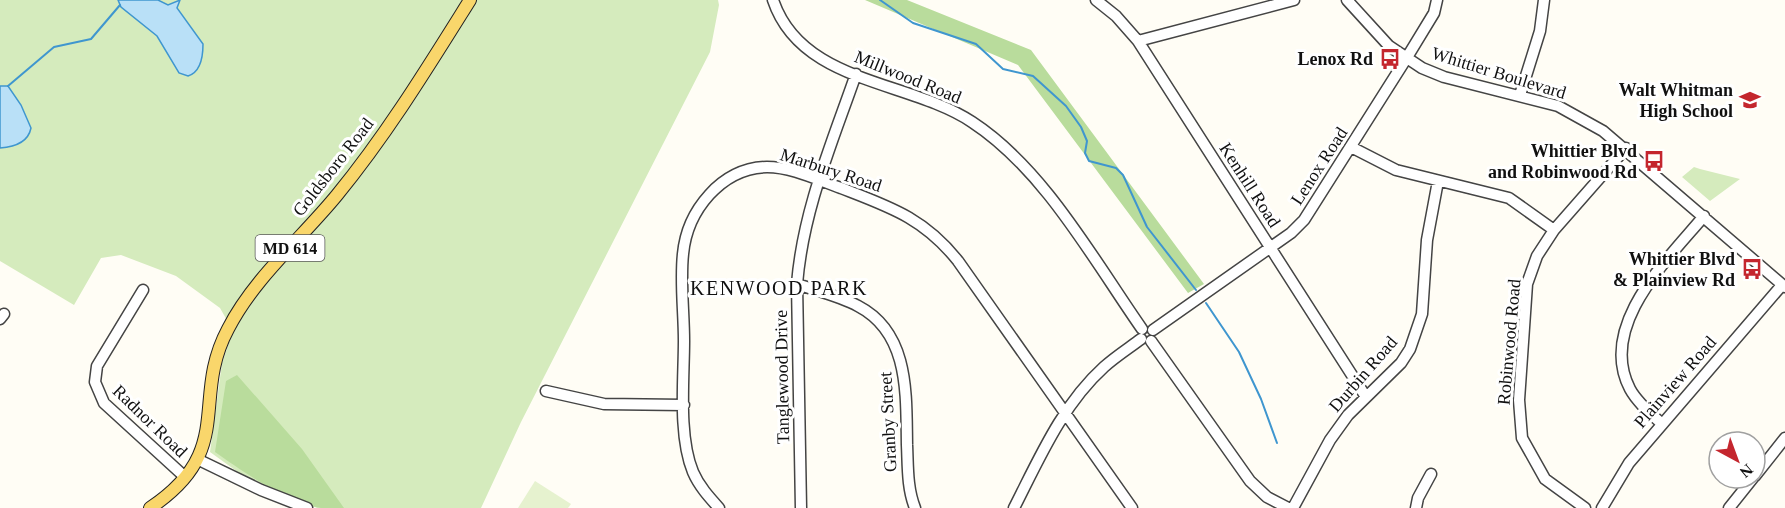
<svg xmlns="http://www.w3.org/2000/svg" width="1785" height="508" font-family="Georgia,serif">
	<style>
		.green { fill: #d5ebbd }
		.forest { fill: #b9dc9c }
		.pitch { fill: #e6f2cf }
		.water { fill: #b9e0f7; stroke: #3f96cf; stroke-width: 1.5 }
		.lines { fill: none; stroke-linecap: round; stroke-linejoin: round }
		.stream { stroke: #3f96cf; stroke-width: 2 }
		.minor-casing { stroke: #444; stroke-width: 13 }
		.major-casing { stroke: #222; stroke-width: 14 }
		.minor { stroke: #fff; stroke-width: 10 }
		.major { stroke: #f9d66b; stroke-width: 12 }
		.labels { text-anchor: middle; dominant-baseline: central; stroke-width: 6; stroke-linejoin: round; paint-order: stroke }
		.shield { fill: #fff; stroke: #585858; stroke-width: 1.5 }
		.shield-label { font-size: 16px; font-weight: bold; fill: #111 }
		.poi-label { font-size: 18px; font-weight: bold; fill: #111; stroke: #fff; text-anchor: end }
		.street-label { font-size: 18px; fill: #111; stroke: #fff }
		.neighbourhood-label { font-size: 20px; letter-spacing: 1.5px; fill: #111; stroke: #fff }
	</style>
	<rect width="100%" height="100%" fill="#fffdf5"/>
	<path class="green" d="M0,0H718L719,5L710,52L521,422L481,508H317L242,475L210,452L222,363L233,331L220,308L176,276L121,255L101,258L74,305L0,261Z
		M1694,167L1700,169L1740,179L1710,201L1682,177Z"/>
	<path class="forest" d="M865,0H907L1031,50L1204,284L1188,293L1018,65Z
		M237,375L302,449L344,508C337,508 328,508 321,508C288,503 242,471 215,452L226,381Z"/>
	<path class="pitch" d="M535,481L571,504L568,508H518Z"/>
	<path class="water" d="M118,0H158L168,5L180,0L177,8L203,44C203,57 201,72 188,76L179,73L157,36L121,7Z
		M0,86H8L21,105L31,128C28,143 14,147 0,148Z"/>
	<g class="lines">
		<path class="stream" d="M880,0L913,23L976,44L1003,69L1033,76L1066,106L1081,127L1087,141L1085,153L1089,161L1116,168L1123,175L1147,227L1196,290
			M8,86L54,47L91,39L120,5
			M1206,303L1239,352L1261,399L1277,443"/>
		<defs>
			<path id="minor" d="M773,0C801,84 909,80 972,122C1044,169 1093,259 1142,329
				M1096,0L1116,16L1138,41L1366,397
				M1347,0L1389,46L1422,68L1444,77L1558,106L1603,131L1785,287
				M1138,41L1294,0
				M1520,95L1540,31L1544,0
				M1351,147L1396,170L1509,198L1554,230
				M797,284C817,291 839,296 858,306C910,333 906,395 907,445C908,466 907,488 915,508
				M143,290L97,366L95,382L104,403L185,477
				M0,319L4,314
				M1153,330L1291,233L1304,220L1406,59L1434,13L1437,0
				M1151,341L1250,481L1267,497L1288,508
				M546,391L604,404L684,405
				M1661,423C1650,413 1637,402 1630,389C1597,326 1668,259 1704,216
				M199,460L261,490L307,508
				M1755,476L1785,438
				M719,508C709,497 699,486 693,472C678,436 684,379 684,341C684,312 680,282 683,254C687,211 721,168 767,167C792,167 818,180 841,188C890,207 924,218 958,261L1132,508
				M801,508L797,284C803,210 832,143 856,74
				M1014,508C1039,459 1062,405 1104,367C1115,357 1129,348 1141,339
				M1293,508L1330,440L1348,415L1401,363L1410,349L1422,314L1427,240L1438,181
				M1416,508L1418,498L1431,474
				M1585,508L1545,479L1522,438L1519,400L1527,284L1537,256L1554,230L1626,148
				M1602,508L1629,463L1782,285
				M1729,508L1753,478"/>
			<path id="major" d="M150,508C237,450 190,400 228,329C254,278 301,239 337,195C387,134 428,67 470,0"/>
		</defs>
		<use href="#minor" class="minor-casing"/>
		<use href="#major" class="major-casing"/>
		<use href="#minor" class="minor"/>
		<use href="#major" class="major"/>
	</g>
	<defs>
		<symbol id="bus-bare" viewBox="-9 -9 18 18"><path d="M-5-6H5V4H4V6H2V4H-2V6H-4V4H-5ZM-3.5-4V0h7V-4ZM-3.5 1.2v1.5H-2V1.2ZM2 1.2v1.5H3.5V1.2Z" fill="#c4262e" stroke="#fff" stroke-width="2.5" paint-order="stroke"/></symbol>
		<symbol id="school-bare" viewBox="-9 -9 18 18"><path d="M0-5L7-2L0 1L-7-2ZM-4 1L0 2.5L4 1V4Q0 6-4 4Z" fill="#c4262e" stroke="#fff" stroke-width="2.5" paint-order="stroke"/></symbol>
	</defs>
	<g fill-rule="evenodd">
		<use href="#bus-bare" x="1375" y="44" width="30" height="30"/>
		<use href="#school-bare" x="1735" y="85" width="30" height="30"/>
		<use href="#bus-bare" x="1639" y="146" width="30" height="30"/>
		<use href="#bus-bare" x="1737" y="254" width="30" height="30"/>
	</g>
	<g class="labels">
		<rect class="shield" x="255.5" y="235" width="69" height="26" rx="4.5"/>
		<g class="shield-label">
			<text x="290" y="248">MD 614</text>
		</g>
		<g class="poi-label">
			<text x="1373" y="59">Lenox Rd</text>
			<text x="1733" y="90">Walt Whitman<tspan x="1733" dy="21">High School</tspan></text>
			<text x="1637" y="151">Whittier Blvd<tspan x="1637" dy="21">and Robinwood Rd</tspan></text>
			<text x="1735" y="259">Whittier Blvd<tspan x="1735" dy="21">&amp; Plainview Rd</tspan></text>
		</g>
		<g class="street-label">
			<text transform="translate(1499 73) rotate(17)">Whittier Boulevard</text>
			<text transform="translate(908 77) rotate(22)">Millwood Road</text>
			<text transform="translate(1319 166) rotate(-57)">Lenox Road</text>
			<text transform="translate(333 167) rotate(-52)">Goldsboro Road</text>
			<text transform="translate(831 170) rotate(18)">Marbury Road</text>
			<text transform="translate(1250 185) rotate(57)">Kenhill Road</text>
			<text transform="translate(1509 342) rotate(-85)">Robinwood Road</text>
			<text transform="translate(1363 374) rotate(-49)">Durbin Road</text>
			<text transform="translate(782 377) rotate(-91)">Tanglewood Drive</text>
			<text transform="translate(1675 382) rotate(-49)">Plainview Road</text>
			<text transform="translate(150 421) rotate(44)">Radnor Road</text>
			<text transform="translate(888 422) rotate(-93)">Granby Street</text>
		</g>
		<g class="neighbourhood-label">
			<text x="779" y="288">KENWOOD PARK</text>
		</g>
	</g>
	<g transform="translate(1737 460) rotate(139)"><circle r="28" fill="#ffffff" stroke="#a0a0a0" stroke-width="1.5"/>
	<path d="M0-4.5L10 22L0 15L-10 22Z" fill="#c4262e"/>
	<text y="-9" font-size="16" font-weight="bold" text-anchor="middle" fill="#111111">N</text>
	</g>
</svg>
